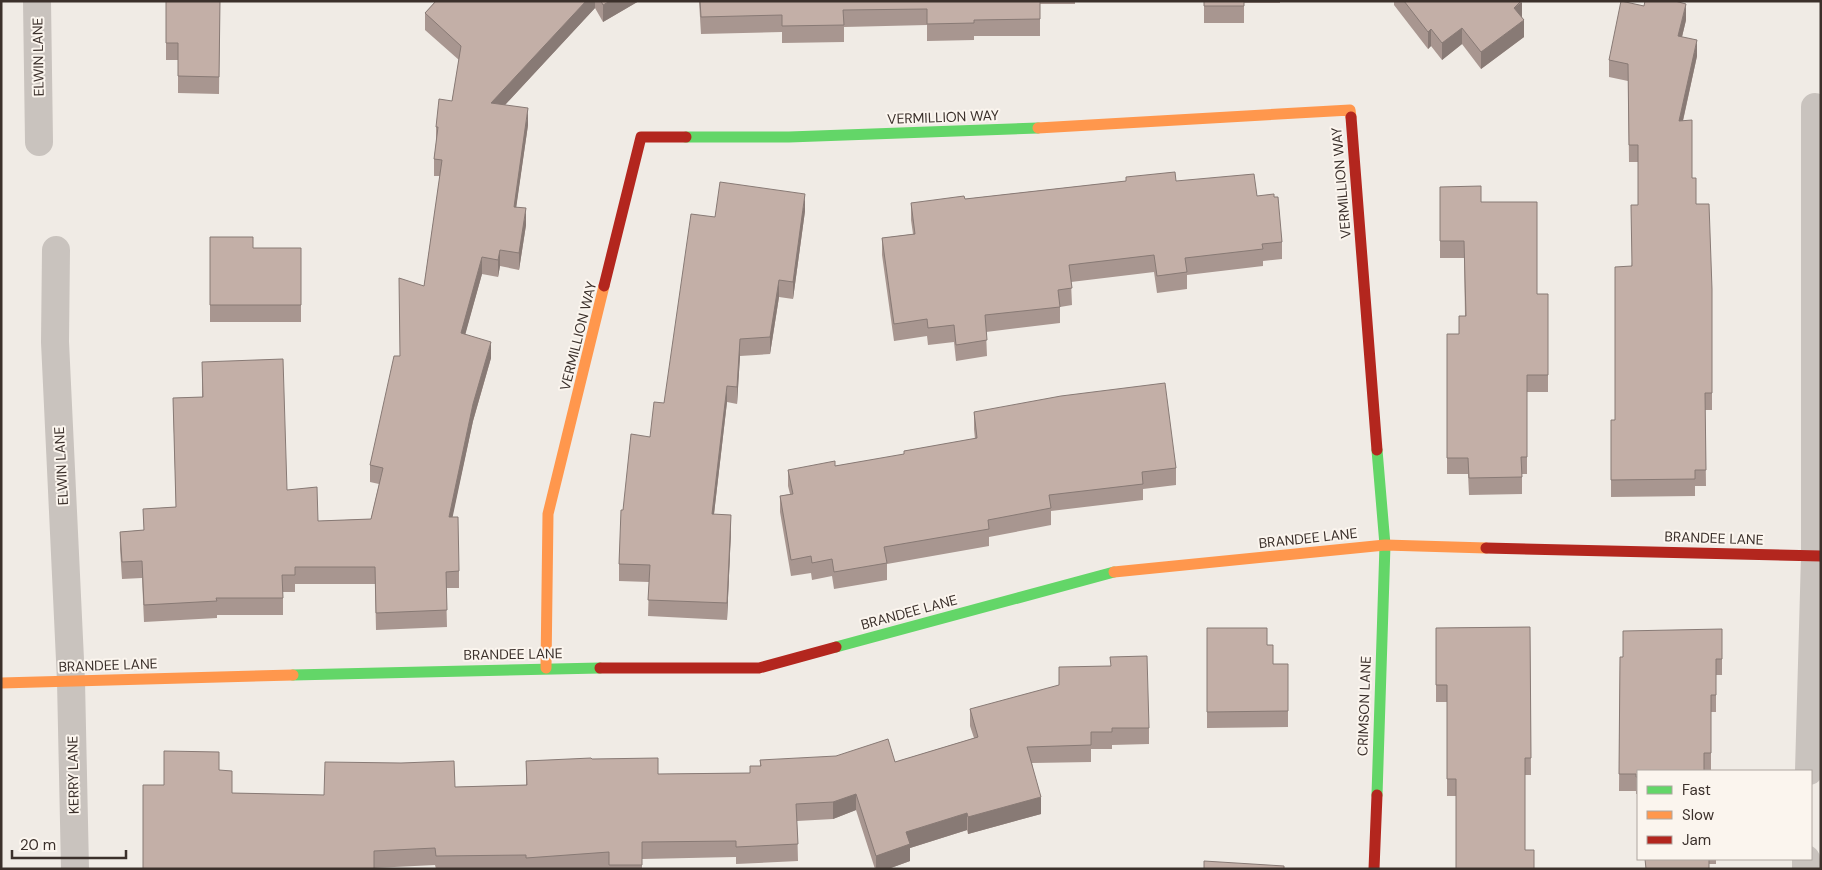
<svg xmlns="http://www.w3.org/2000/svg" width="1822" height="870" font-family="'DM Sans',sans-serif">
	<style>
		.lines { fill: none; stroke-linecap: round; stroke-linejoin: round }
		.street { stroke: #c9c3be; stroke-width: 28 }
		.fast { stroke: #63d668; stroke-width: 11 }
		.slow { stroke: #ff974d; stroke-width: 11 }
		.jam { stroke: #b3261e; stroke-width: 11 }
		.wall { fill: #a89690 }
		.shaded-wall { fill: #887a75 }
		.building { fill: #c3afa7; stroke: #887a75 }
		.labels { text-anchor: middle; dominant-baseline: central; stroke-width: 4; stroke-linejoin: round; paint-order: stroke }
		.street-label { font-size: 14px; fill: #3b302b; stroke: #fbf5ee }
	</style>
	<rect width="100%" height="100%" fill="#f0ebe5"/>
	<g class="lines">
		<path class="street" d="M37,1L39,142
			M56,250L55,342L71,681L75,869
			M1809,771L1815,556V107
			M1806,869V859"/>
		<path class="fast" d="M686,137H789L1038,128
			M836,647L1114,572
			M293,675L600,668
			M1377,795L1385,545L1377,450"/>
		<path class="slow" d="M1038,128L1350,110L1351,117
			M1114,572L1385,545L1486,548
			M546,668L548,514L604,286
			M1,683L293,675"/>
		<path class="jam" d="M1351,117L1377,450
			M604,286L641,137H686
			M1486,548L1821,556
			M600,668H759L836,647
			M1374,869L1377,795"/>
	</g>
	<path class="wall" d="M166,1H220L219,94L178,93V60H166Z
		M436,1H639L603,22L595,8L505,105L528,125L516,207L526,225L519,270L500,266L498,277L482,274L465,334L491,358L473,421L452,517L459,571V588H446L447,627L376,630L375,584H295V592H283V615H217V618L144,622L142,578L122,579L120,549V532L144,530L143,509L176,507L173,398L202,397V362L287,490L318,521L371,519L379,484L370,482V465L400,356L424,286L440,176H434V159L436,143V127L452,101L459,60L425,30V13Z
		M699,1H1075V4H1040V36H974V40L927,41V25L844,27V42L782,43V32L701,34Z
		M1204,1H1280V3H1244V23H1204Z
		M1394,1H1521L1522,18L1524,37L1481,69L1462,44L1442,60L1431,46L1428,49L1394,5Z
		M1686,20L1682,37L1697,56L1683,121L1696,204L1712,289V410H1705L1706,486H1695V496L1611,497V420H1615L1638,205V162H1629L1628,81L1609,77V60Z
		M1126,177L1176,181L1257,196L1274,197L1282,242V259L1263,261V266L1187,275V289L1157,293L1154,272L1071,282L1072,305L1060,307V323L986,332L987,356L956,361L954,342L928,345L927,336L894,341L882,255V238L913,234L911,220V203L965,199L1126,181Z
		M1440,187L1481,202L1537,294H1548V392H1527V474H1522V494L1469,495L1468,474H1447V334H1459L1465,316L1464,258H1440Z
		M805,211L793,299L779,297L770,354L740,356L737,404L727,402L714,514L731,531L727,620L648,616L649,582L619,581V564L623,510L650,437L664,403L715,217Z
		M210,237L253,248H301V322H210Z
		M974,412L1176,468V485L1143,489V500L1051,511V525L989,537V546L887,564V580L834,589L832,576L812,580L811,573L791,576L780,512V496L790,494L788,486V470L835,466L904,455V451L975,439L974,429Z
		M1530,627L1531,775H1525V850L1534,869L1456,796H1447V702H1436V628Z
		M1207,628L1267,645L1273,664H1288V727L1207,728Z
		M1722,629V675H1716V712H1711V770L1638,771V794H1636V791H1619L1620,657H1623Z
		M970,709L1149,728V744L1112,745V749H1091V762L1032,763L1041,814L968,834L967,830L910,848V861L888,869H875L856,810L833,819L797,821L798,861L736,864V857L642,859V869H436L435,865L374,868L164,785L219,770L232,793L324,795L455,787L526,785V761L592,759L658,774L750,773L760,766V760L895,762L974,738L970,726Z
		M1645,859H1716V864H1709Z"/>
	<path class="shaded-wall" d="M586,1H595V8L491,120V103Z
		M610,1H639L603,22V5Z
		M1522,2V18L1514,8Z
		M1686,4V20L1678,53V36Z
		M1524,20V37L1481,69V52Z
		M1462,28V44L1442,60V43Z
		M1431,29V46L1428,49V32Z
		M1697,40V56L1679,138V121Z
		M528,108V125L514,223V207Z
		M805,194V211L793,299V282Z
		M526,208V225L519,270V253Z
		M500,250V266L498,277V260Z
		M482,257V274L461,350V333Z
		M779,280V297L770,354V337Z
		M740,339V356L737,404V387Z
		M491,342V358L473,421L449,534V517L473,404Z
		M727,386V402L712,531V514Z
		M731,515V531L727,620V603Z
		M856,794V810L833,819V802Z
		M1041,797V814L968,834V817Z
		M967,813V830L910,848V861L888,869H876V856L906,832Z"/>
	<path class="building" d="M166,1H220L219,77L178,76V43H166Z
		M436,1H586L491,103L528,108L514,207L526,208L519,253L500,250L498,260L482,257L461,333L491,342L473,404L449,517H458L459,571L446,572L447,610L376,613L375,567H295V575H282L283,598H216L217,601L144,605L142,561L122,562L120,532L144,530L143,509L176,507L173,398L203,397L202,362L283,359L287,490L317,487L318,521L371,519L383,468L370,465L394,356H400L399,278L424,286L442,160L434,159L438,127H436L439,99L452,101L461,46L425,13Z
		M601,1H610L603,5Z
		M700,1H1040V19L974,20V23L927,24V9L843,10L844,25L782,26V15L701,17Z
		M1204,1H1244V6H1204Z
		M1404,1H1521L1514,8L1524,20L1481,52L1462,28L1442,43L1431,29L1428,32Z
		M1621,1L1644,6L1645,1H1675L1686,4L1678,36L1697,40L1679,121L1692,120V178H1696V204H1709L1712,289V393H1705L1706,470H1695V479L1611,480V420H1615V267L1632,266L1631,205H1638V145H1629L1628,64L1609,60Z
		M1175,172L1176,181L1254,174L1257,196L1274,194V197H1278L1282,242L1262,244L1263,249L1185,258L1187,272L1157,276L1154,255L1069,265L1072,288L1058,290L1060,307L985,315L987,340L956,345L954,325L928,328L927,319L894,324L882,238L915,234L911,203L964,196L965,199L1126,181V177Z
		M720,182L805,194L793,282L779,280L770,337L740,339L737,387L727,386L712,514L731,515L727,603L648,600L650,565L619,564L621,510H623L631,434L650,437L654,402L664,403L691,214L715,217Z
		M1481,186V202H1537V294H1548V375H1527V457H1521L1522,477L1469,478L1468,458H1447V334H1459V316H1466L1464,241H1440V187Z
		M210,237H253V248H301V305H210Z
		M1165,383L1176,468L1142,472L1143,484L1049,495L1051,508L988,520L989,529L884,547L887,563L834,572L832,559L812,563L811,556L791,560L780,496L793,494L788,470L835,461V466L904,454V451L977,438L974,412L1061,396Z
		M1530,627L1531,758H1525V850H1534V869H1456V779H1447V685H1436V628Z
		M1207,628H1267V645H1273V664H1288V711L1207,712Z
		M1722,629V659H1716V695H1711V753H1704V771H1638V777H1636V774H1619L1620,657H1623V631Z
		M1147,656L1149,728H1112V732H1091V745L1027,747L1041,797L968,817L967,813L906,832L910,844L876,856L856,794L833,802L796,804L798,844L736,847V841L642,842V865H609V852L526,858V855L436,856L435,848L374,851V869H143V785H164V751L219,752V770L232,771V793L324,795L325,762L401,763L454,761L455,787L527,785L526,761L591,758L592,759L658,758V774L750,773V766H761L760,760L836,756L888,739L895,762L978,737L970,709L1059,685V667L1111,666L1110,657Z
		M1645,859H1709V869H1646Z
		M1204,861L1284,866V869H1204Z"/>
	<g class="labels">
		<g class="street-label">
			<text transform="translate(38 57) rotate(-91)">ELWIN LANE</text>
			<text transform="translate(943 117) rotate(-2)">VERMILLION WAY</text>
			<text transform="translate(1341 183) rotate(-95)">VERMILLION WAY</text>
			<text transform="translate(578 336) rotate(-76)">VERMILLION WAY</text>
			<text transform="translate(61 466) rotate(-93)">ELWIN LANE</text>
			<text transform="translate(1308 538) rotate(-6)">BRANDEE LANE</text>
			<text transform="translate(1714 538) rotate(2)">BRANDEE LANE</text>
			<text transform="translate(909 612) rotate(-15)">BRANDEE LANE</text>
			<text transform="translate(513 654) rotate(-1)">BRANDEE LANE</text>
			<text transform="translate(108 665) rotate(-2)">BRANDEE LANE</text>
			<text transform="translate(1364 706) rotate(-88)">CRIMSON LANE</text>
			<text transform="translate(73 775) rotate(-91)">KERRY LANE</text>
		</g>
	</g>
	<rect width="1822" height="870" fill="none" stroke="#3b302b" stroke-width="5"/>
	<rect x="1637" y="770" width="175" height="90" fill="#fbf5ee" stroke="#aea6a0"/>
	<rect x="1647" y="786" width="25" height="8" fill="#63d668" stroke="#aea6a0"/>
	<text x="1682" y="795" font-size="15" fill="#3b302b">Fast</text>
	<rect x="1647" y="811" width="25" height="8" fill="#ff974d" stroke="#aea6a0"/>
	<text x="1682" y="820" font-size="15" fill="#3b302b">Slow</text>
	<rect x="1647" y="836" width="25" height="8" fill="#b3261e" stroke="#aea6a0"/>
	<text x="1682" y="845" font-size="15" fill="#3b302b">Jam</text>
	<path d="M12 850v8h114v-8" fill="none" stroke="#3b302b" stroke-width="2.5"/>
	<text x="20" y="850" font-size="15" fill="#3b302b" stroke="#fbf5ee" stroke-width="4" paint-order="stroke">20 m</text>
</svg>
